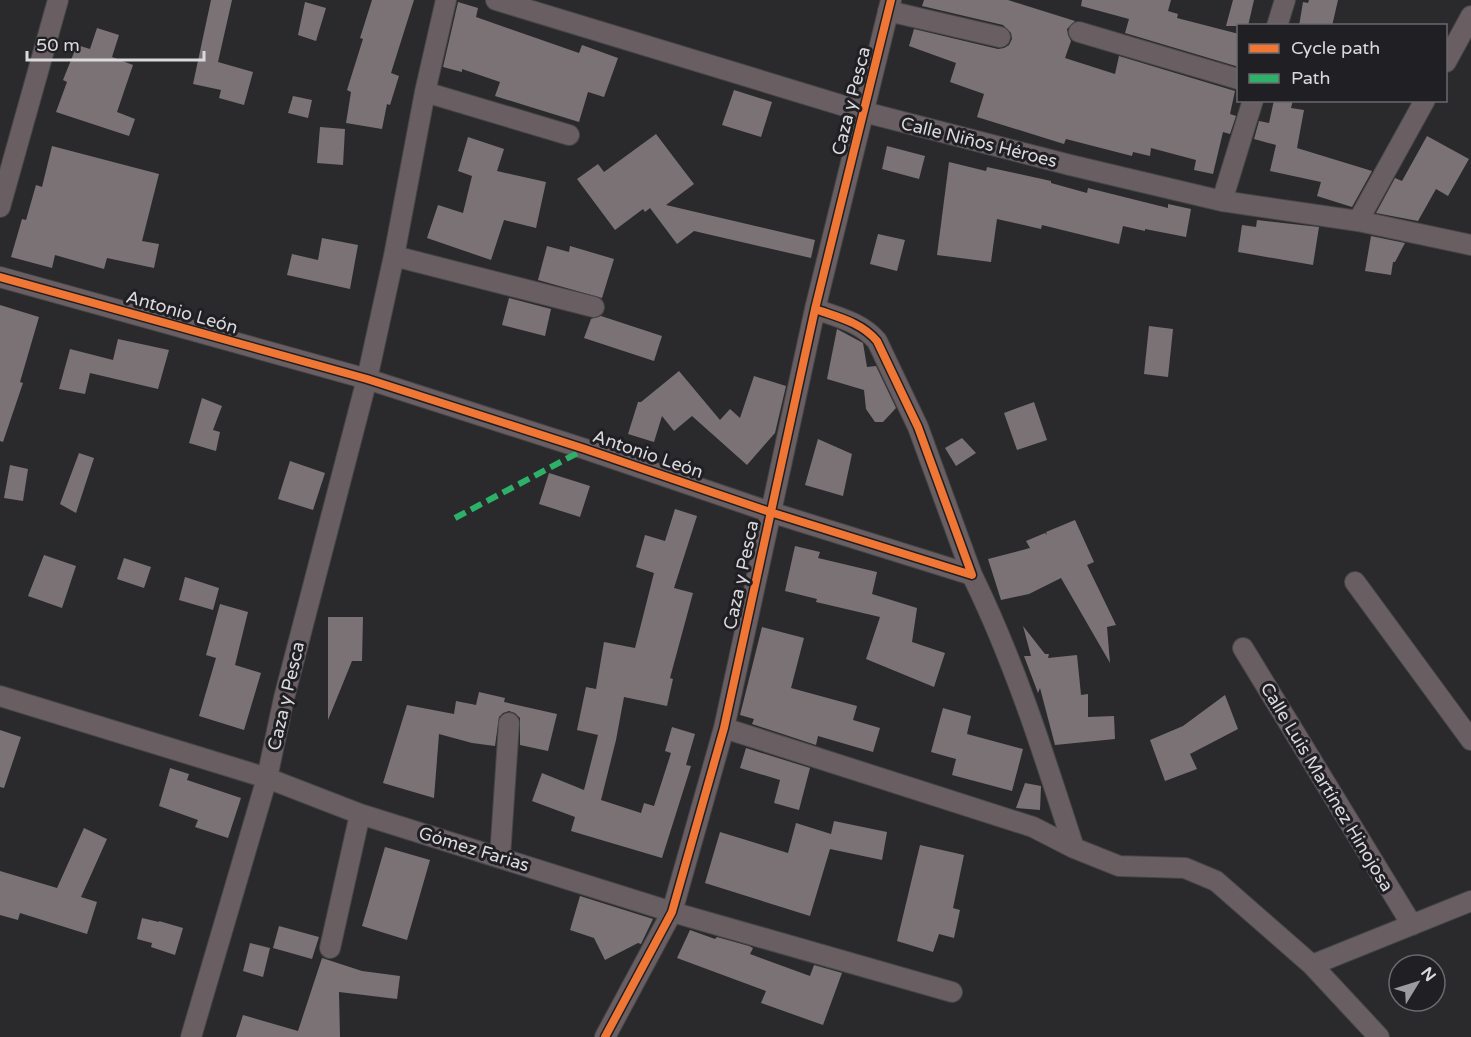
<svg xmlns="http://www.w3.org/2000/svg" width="1471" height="1037" font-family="'Varela Round',sans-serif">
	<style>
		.building { fill: #7b7276 }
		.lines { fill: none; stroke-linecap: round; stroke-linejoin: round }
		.minor-casing { stroke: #464648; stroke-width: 22 }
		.minor { stroke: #695e61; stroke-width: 20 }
		.quiet { stroke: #2db169; stroke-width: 6; stroke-dasharray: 12 6; stroke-linecap: butt }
		.cycleway-casing { stroke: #201f23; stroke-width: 11 }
		.cycleway { stroke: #f07635; stroke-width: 8 }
		.labels { text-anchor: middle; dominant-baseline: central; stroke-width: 6; stroke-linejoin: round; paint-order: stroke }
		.street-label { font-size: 18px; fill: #dad9dc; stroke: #201f23 }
	</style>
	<rect width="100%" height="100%" fill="#2a2a2c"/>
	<path class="building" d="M211,0H232L218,62L253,72L244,105L219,98L221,90L193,84Z
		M372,0H414L391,73L399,76L390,105L387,104L382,129L346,123L351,92L347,90L363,39L360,38Z
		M924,0H1008L1075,21L1067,29L1068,35L1071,41L1065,58L1115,74L1119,56L1235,91L1230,114L1236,116L1230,134L1223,132L1213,174L1194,170L1196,160L1151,148L1150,156L1133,152L1132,156L1066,139L1064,144L977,117L984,94L950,82L956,63L909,46L914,29L998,49L1004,48L1009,45L1012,39L1011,33L1003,25L922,6Z
		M1082,0H1171L1168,11L1178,14L1177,18L1239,34V67L1125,33L1129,19L1081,6Z
		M1233,0H1254L1248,26H1226Z
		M1309,0H1338L1332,26H1299L1303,2L1308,3Z
		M305,2L326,8L316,41L298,35Z
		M458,2L478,8L476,17L579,53L582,45L618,58L604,97L588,92L579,122L495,96L500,82L462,69V72L443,67Z
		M97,28L119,35L112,57L133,65L117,112L135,119L129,136L56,112L67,82L63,80L77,45L90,49Z
		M734,90L772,102L761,137L722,125Z
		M293,96L312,100L308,118L288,113Z
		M1274,100H1293L1291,108L1304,110L1297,148L1372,171L1352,207L1317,196L1321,182L1270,171L1276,145L1254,139L1259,121L1269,123Z
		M320,127L345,129L343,165L317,163Z
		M656,134L694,184L666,205L815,240L811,258L694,231L677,244L650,208L645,212L643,209L615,230L577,179L598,164L604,172Z
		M1427,136L1469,159L1448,196L1436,189L1418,221L1376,213L1395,178L1402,181Z
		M468,137L504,149L497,171L546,182L536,228L504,220L491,260L427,238L438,205L463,213L472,176L458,171Z
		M52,146L159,174L142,241L159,244L154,268L107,258L104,269L55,255L52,268L11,257L22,219L26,220L36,185L42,187Z
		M887,146L925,156L919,179L882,169Z
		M949,162L986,171L987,167L1051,181V183L1087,193L1088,188L1168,208V204L1191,209L1186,237L1145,229V231L1123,226L1119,244L1042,225L1041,229L997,219L991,262L937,255Z
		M1257,220L1319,227L1313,265L1238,252L1242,225L1256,227Z
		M878,234L905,240L897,271L870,264Z
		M1371,236L1405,243L1395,262H1393L1391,275L1365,271Z
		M322,238L358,245L350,289L287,275L292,254L318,260Z
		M547,246L569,252L570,246L614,259L602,298L538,280Z
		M509,298L551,309L545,336L502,325Z
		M0,305L39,317L20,382L23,383L3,442L0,441Z
		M601,316L662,336L654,361L584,338L591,319Z
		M1149,326L1173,329L1168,377L1144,374Z
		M837,329L863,343L867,367L876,366L896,408L883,422H875L866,409L864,390L827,379Z
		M118,339L169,350L158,389L90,373L85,394L59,389L70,349L113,360Z
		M679,371L720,420L730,409L740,418L754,376L786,386L775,433L747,465L692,416L674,431L662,416L654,442L628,434L638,402H641Z
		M202,398L222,406L213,430L220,432L216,451L189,443Z
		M1034,402L1047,440L1017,450L1004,413Z
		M962,438L976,453L956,466L945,448Z
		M818,439L852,454L843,496L805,485Z
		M79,453L94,458L76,513L60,504Z
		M290,461L325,473L313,510L278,499Z
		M10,465L28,469L23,501L4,498Z
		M549,473L590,486L580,517L539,504Z
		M675,509L697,516L674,588L693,593L670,678L673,679L667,706L624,697L616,740L601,800L641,813L644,803L654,806L671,753L665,751L672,727L695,734L686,765L691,766L662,858L571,831L575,817L532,801L542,773L584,790L598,735L577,730L586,687L596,689L604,642L635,648L654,573L636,567L645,535L665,541Z
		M1075,520L1094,562L1087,565L1116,625L1107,627L1110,663L1061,578L1029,594L1001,600L988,559L1030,548L1026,541L1045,533L1047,535L1046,532Z
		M795,546L820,552L818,558L877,572L872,594L917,608L912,642L945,653L934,687L866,659L880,617L816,602L817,599L785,591Z
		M44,555L76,566L62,608L28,596Z
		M124,558L151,567L144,588L117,579Z
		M185,577L219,588L213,610L179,600Z
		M220,604L248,612L235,665L261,673L244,730L199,716L216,658L206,655Z
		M328,617H363L362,661H352L328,720Z
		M1023,626L1045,654H1049L1048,658L1077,655L1081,695L1088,694V717L1114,716L1115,739L1055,745L1040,688L1038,693L1024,656H1031Z
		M762,627L804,638L791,688L857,706L853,720L880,728L873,752L818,736L816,745L752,724L754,719L740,715Z
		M479,692L505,698L504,702L557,714L548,751L520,745V718L515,713L509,711L503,713L499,717L495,746L472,743L439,734L434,798L383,783L407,705L454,714L456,701L476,705Z
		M1225,695L1238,729L1190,754L1197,769L1165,781L1150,740L1183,726Z
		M943,708L971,716L967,734L1023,749L1012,791L952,775L956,759L931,752Z
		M0,730L21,737L4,788L0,787Z
		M746,748L810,768L799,810L774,803L780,780L740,768Z
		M170,768L189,774L187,780L241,798L228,838L195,827L198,820L159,806Z
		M1025,783L1041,786L1040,810L1016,808Z
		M834,821L887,832L882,860L830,849L810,916L705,883L720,832L788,853L796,823L831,834Z
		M84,828L107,839L81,897L97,902L87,934L20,913L18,920L0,915V871L57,888Z
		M920,845L964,855L953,908L960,910L954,938L939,934L933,952L897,941Z
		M385,847L430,860L407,940L362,926Z
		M580,896L653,919L641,944L638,943L605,960L594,938L570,930Z
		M142,918L159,922V921L183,928L175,955L151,947L152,943L137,939Z
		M279,926L319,937L312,959L273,948Z
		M690,930L715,939L717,937L749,946L753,948L750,954L810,976L814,965L842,973L823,1025L761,1003L766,991L677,958Z
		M250,943L270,948L263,977L243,971Z
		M322,958L362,971L400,976L397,999L339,992L340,1037H236L243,1015L298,1031Z"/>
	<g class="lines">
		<defs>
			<path id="minor" d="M496,0L864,112L1070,165L1222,201L1358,221L1471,245
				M888,11L1000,37
				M1277,26L1285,0
				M1079,32L1238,79
				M1446,62L1471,16
				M425,92L569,135
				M1222,201L1253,100
				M0,207L58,0
				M1358,221L1425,100
				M394,256L594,307
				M0,277L367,379L585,449L770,512L972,575L918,427L877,341C861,322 837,317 815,309
				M972,575C1015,663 1044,755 1074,848
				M1355,582L1471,740
				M1243,648L1412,925
				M0,696L267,778L360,814L672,912L952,992
				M724,728L1033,827L1074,848L1119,866L1185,868L1216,881L1312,965L1379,1037
				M500,857L509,723
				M330,948L360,814
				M1312,965L1471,901
				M191,1037L267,778L284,698L367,379L394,256L425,92L446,0
				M605,1037L672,912L724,728L815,309L891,0"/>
		</defs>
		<use href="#minor" class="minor-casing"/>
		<use href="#minor" class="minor"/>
		<path class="quiet" d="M455,518L585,449"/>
		<defs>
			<path id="cycleway" d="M0,277L367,379L585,449L770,512L972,575L918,427L877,341C861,322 837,317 815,309
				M605,1037L672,912L724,728L815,309L891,0"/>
		</defs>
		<use href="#cycleway" class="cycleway-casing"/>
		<use href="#cycleway" class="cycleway"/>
	</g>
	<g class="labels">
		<g class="street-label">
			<text transform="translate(851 101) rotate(-76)">Caza y Pesca</text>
			<text transform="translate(979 142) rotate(14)">Calle Niños Héroes</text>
			<text transform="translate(182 312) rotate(16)">Antonio León</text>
			<text transform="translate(648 454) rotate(19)">Antonio León</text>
			<text transform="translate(741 575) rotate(-78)">Caza y Pesca</text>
			<text transform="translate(286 696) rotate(-77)">Caza y Pesca</text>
			<text transform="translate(1327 787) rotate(59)">Calle Luis Martínez Hinojosa</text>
			<text transform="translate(474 849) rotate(17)">Gómez Farias</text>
		</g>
	</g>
	<rect x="1237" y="24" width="210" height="78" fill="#201f23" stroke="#6a696d" stroke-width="1.5"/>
	<rect x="1249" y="44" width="30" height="9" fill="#f07635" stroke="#6a696d" stroke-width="1.5"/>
	<text x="1291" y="54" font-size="18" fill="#dad9dc">Cycle path</text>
	<rect x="1249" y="74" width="30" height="9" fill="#2db169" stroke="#6a696d" stroke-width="1.5"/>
	<text x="1291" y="84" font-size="18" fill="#dad9dc">Path</text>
	<g transform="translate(1417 983) rotate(52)"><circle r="28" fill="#201f23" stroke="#6a696d" stroke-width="1.5"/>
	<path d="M0-4.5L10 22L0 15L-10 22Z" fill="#9c9c9e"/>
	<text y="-9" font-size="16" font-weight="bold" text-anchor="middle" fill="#dad9dc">N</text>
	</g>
	<path d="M27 51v9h177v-9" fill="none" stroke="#dad9dc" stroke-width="3"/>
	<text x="36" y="51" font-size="18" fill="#dad9dc" stroke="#201f23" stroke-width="4.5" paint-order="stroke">50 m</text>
</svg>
